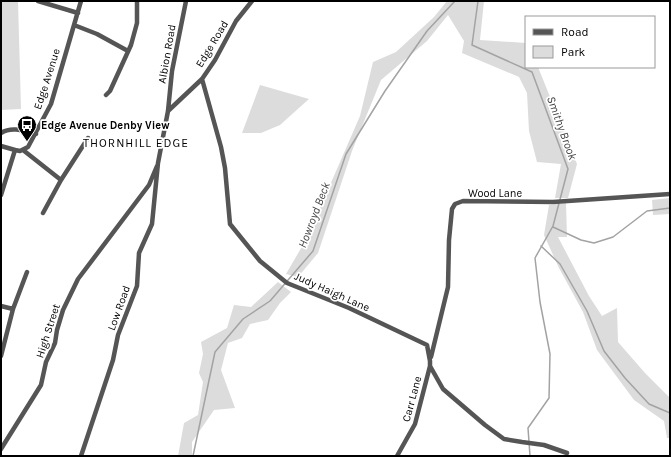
<svg xmlns="http://www.w3.org/2000/svg" width="671" height="457" font-family="Karla,sans-serif">
	<style>
		.green { fill: #dcdcdc }
		.lines { fill: none; stroke-linecap: round; stroke-linejoin: round }
		.stream { stroke: #a3a3a3; stroke-width: 1.5 }
		.street { stroke: #555; stroke-width: 4.5 }
		.labels { text-anchor: middle; dominant-baseline: central; stroke-width: 3.5; stroke-linejoin: round; paint-order: stroke }
		.street-label { font-size: 11px; fill: #000; stroke: #fff }
		.poi-label { font-size: 11px; font-weight: bold; fill: #000; stroke: #fff; text-anchor: start }
		.water-label { font-size: 12px; font-style: italic; fill: #444; stroke: #fff }
		.neighbourhood-label { font-size: 12px; letter-spacing: 1px; fill: #000; stroke: #fff }
	</style>
	<rect width="100%" height="100%" fill="#fff"/>
	<path class="green" d="M1,1H18L21,109L1,110Z
		M447,1H484L480,40L526,43V67H538L577,164L568,198H555L561,164L537,162L529,131L527,93L519,77L462,53L464,41L448,15L427,41L381,80L352,151L318,253L298,277L286,274L307,238L360,116L373,62L396,52L434,17Z
		M260,85L309,99L280,125L261,133H242Z
		M670,198V214L653,215L652,200Z
		M566,203L567,237H558L589,296L602,316L617,308L618,342L645,373L670,398V438H667L664,421L634,400L597,350L583,312L559,268L544,235L549,205Z
		M278,282L291,292L280,303L268,320L250,324L242,338L228,343L221,370L235,408L214,410L192,442V456H178L184,423L198,415L203,382L199,373L203,354L201,342L227,328L234,305L251,307Z"/>
	<g class="lines">
		<path class="stream" d="M478,1L472,45L532,72L568,169L553,226L535,258L540,302L550,354L549,398L528,428L530,456
			M553,227L581,240L594,243L613,237L647,211L670,208
			M541,246L560,264L587,311L604,351L625,378L649,404L670,413
			M193,456L215,352L243,319L270,301L313,251L346,154L385,91L427,31L455,1"/>
		<path class="street" d="M38,1L78,13
			M74,25L97,34L128,51
			M202,79L221,147L225,168L230,224L260,261L287,283L349,308L427,345L430,361V366L443,389L485,425L504,439L522,442L544,445L567,453
			M106,95L110,91L131,45L137,23V1
			M168,111L202,79L215,60L236,21L252,1
			M1,133C12,126 24,131 36,134
			M1,146L15,150
			M23,150L61,180
			M1,195L15,150L20,151L28,147L51,104L81,1
			M43,213L61,180L88,138
			M1,306L13,309L1,356
			M13,309L27,272
			M431,357L448,287L449,240L452,209L455,204L463,201L553,202L670,194
			M1,449L41,385L46,362L55,343L57,330L63,310L78,279L149,185L157,166
			M81,456L113,360L118,335L137,286L139,253L152,224L158,163L168,111L172,71L186,1
			M397,456L415,424L430,366"/>
	</g>
	<defs>
		<symbol id="bus-pin" viewBox="-11 -11 22 30"><path d="M0 17L-7.5 6A9.5 9.5 0 1 1 7.5 6Z" fill="#000" stroke="#fff"/><path d="M-5-6H5V4H4V6H2V4H-2V6H-4V4H-5ZM-3.5-4V0h7V-4ZM-3.5 1.2v1.5H-2V1.2ZM2 1.2v1.5H3.5V1.2Z" fill="#fff"/></symbol>
	</defs>
	<g fill-rule="evenodd">
		<use href="#bus-pin" x="16" y="114" width="22" height="30"/>
	</g>
	<g class="labels">
		<g class="street-label">
			<text transform="translate(212 44) rotate(-59)">Edge Road</text>
			<text transform="translate(167 54) rotate(-80)">Albion Road</text>
			<text transform="translate(47 79) rotate(-72)">Edge Avenue</text>
			<text x="495" y="193">Wood Lane</text>
			<text transform="translate(332 292) rotate(24)">Judy Haigh Lane</text>
			<text transform="translate(119 308) rotate(-70)">Low Road</text>
			<text transform="translate(48 331) rotate(-72)">High Street</text>
			<text transform="translate(412 399) rotate(-75)">Carr Lane</text>
		</g>
		<g class="poi-label">
			<text x="41" y="125">Edge Avenue Denby View</text>
		</g>
		<g class="water-label">
			<text transform="translate(562 128) rotate(70)">Smithy Brook</text>
			<text transform="translate(314 215) rotate(-69)">Howroyd Beck</text>
		</g>
		<g class="neighbourhood-label">
			<text x="136" y="143">THORNHILL EDGE</text>
		</g>
	</g>
	<rect width="671" height="457" fill="none" stroke="#000000" stroke-width="4"/>
	<rect x="525" y="16" width="130" height="52" fill="#ffffff" stroke="#999999"/>
	<rect x="533" y="29" width="20" height="6" fill="#555555" stroke="#999999"/>
	<text x="561" y="36" font-size="12" fill="#000000">Road</text>
	<rect x="533" y="46" width="20" height="12" fill="#dcdcdc" stroke="#999999"/>
	<text x="561" y="56" font-size="12" fill="#000000">Park</text>
</svg>
